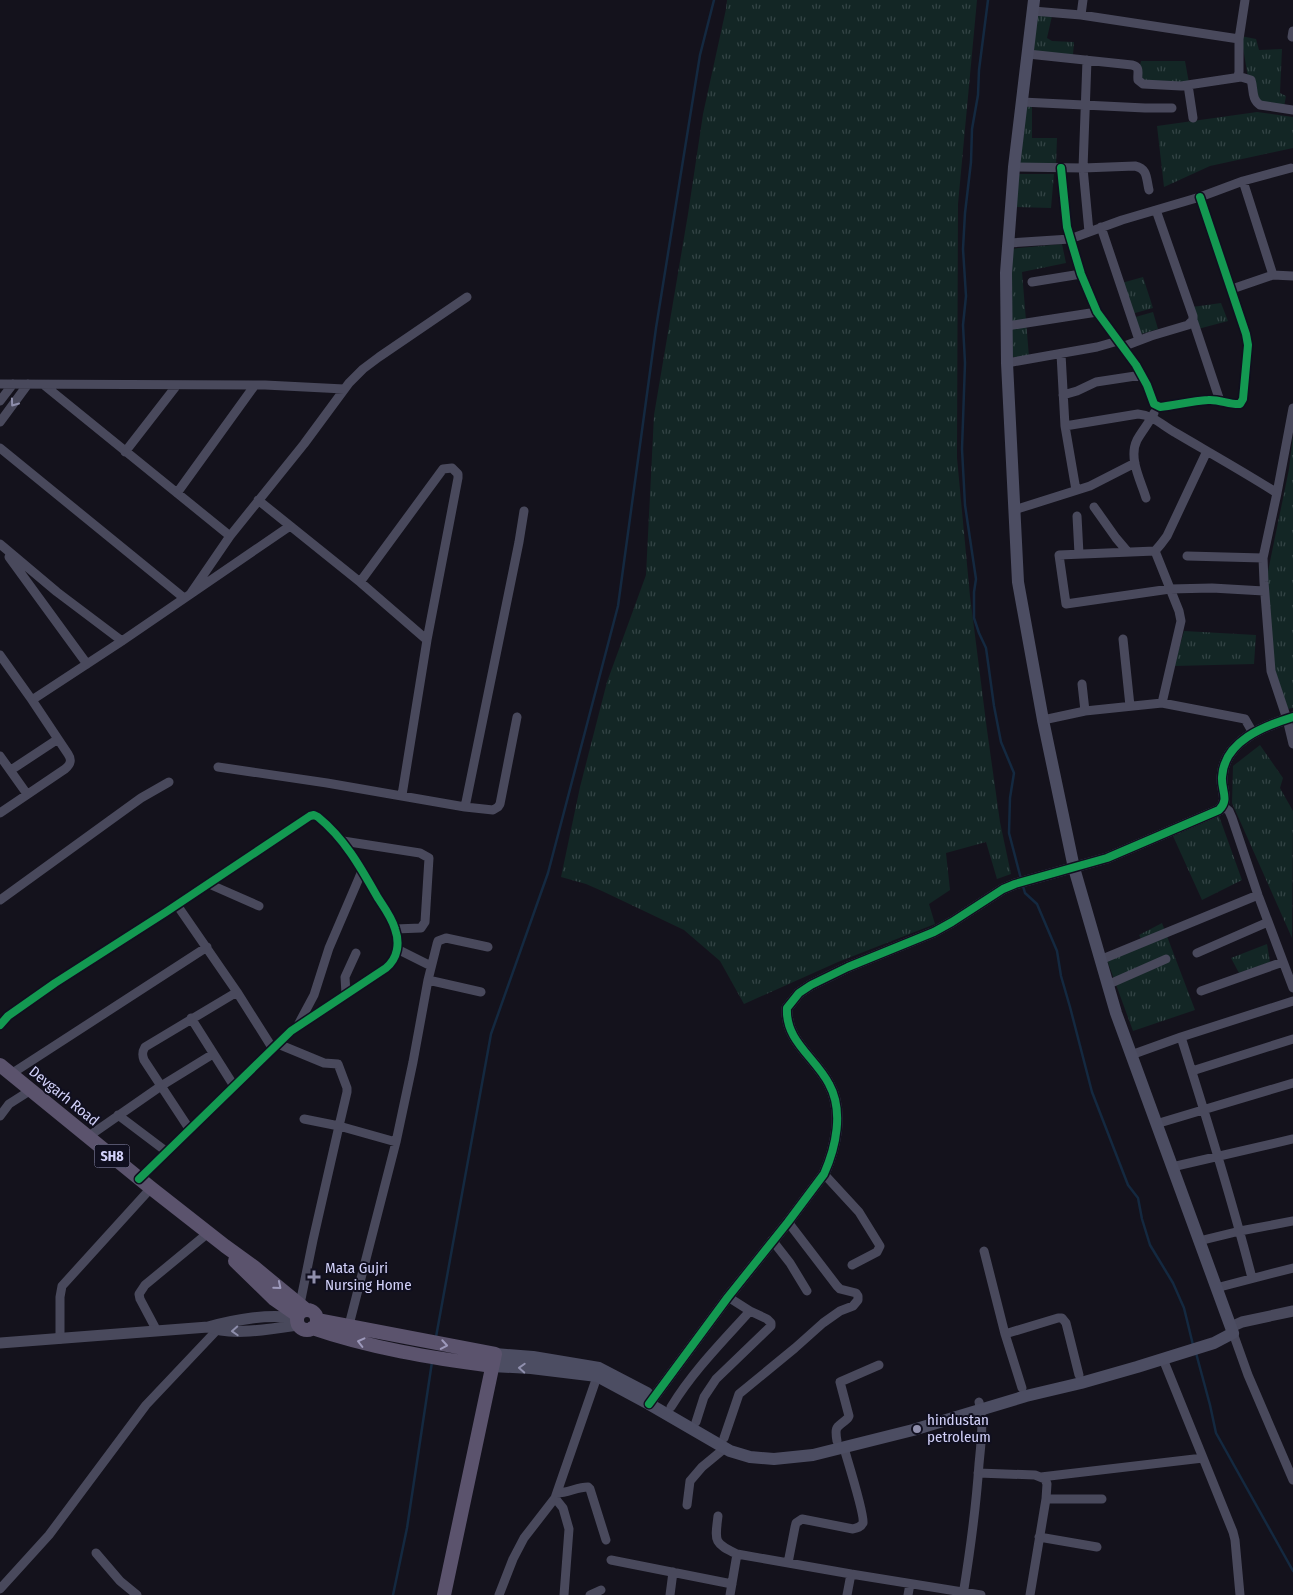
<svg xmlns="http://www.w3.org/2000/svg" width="1293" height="1595" font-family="'Fira Sans Condensed',sans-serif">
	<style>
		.grass { fill: url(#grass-tufts) }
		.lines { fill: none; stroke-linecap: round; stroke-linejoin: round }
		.stream { stroke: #142940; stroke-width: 2.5 }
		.minor { stroke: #49495c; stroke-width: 9 }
		.tertiary { stroke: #49495c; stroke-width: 11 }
		.secondary { stroke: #4c4d62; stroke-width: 12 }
		.primary { stroke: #5b536d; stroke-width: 14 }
		.cycleway-casing { stroke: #100f1f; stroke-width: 11 }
		.cycleway { stroke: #139951; stroke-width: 8 }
		.oneway { stroke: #8e8eab }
		.oneway2 { stroke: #9d99bb }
		.oneway3 { stroke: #9090ae }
		.poi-dot { fill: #908fac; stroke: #100f1f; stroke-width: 2 }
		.labels { text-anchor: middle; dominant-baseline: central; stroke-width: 4; stroke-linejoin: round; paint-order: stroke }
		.shield { fill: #100f1f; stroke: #9898b8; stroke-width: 1 }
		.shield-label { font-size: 14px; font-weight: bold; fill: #d3d2fa }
		.street-label { font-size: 15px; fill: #d3d2fa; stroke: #100f1f }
		.poi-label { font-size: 15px; fill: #d3d2fa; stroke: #100f1f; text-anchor: start }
	</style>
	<defs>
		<pattern id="grass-tufts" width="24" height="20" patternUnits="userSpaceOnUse" patternTransform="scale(1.25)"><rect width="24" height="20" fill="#132625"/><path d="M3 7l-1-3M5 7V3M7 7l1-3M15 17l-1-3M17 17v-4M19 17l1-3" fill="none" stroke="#344546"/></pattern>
	</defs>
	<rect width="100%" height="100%" fill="#14121c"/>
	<path class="grass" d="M727,0H977L958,204L957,458L970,596L987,730L1000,822L1011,874L997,879L986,842L946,853L950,890L929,904L935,924L838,962L744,1004L720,961L684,930L602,891L586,884L561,877L580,787L607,682L646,575L654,415L688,214L703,114L726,9Z
		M1034,12L1052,16L1047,38L1052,41L1074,42L1073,55L1030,52Z
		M1241,36L1256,39L1259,50L1282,49L1280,93L1286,96L1284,107L1252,101Z
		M1141,61H1185L1189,83L1139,85L1138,73Z
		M1032,106V138H1057L1056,165H1016L1023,107Z
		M1257,112L1293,117V148L1210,166L1164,187L1157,126Z
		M1019,174H1054L1051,208L1015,207Z
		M1062,244L1066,263L1022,272L1029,357H1011L1009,249Z
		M1143,277L1153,308L1128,315L1118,284Z
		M1221,303L1228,321L1198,329L1192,307Z
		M1153,312L1158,329L1138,335L1132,318Z
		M1293,435V708L1287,709L1273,664L1266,581L1289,469Z
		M1184,631L1256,635L1254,664L1174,666Z
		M1260,745L1283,778L1280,788L1293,811L1292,938L1232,803L1233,766Z
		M1219,816L1242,880L1202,900L1173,836Z
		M1162,923L1195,1010L1133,1031L1107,960L1144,944L1139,935Z
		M1267,944L1270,962L1239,973L1231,958Z"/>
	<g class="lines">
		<path class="stream" d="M988,0L979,70L978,95L972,129L971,162L965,213L963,249L966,296L963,325L965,363L962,449L965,505L976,579L974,592V618L979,633L986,648L994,706L1001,742L1014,773L1010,798L1009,833L1021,879
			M1023,886L1025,893L1037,904L1057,951L1061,976L1070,1007L1092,1092L1128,1185L1138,1198L1142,1219L1150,1245L1173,1283L1184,1308L1193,1345
			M436,1337L491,1034L548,873L618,606L656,328L700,55L714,0
			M1196,1353L1210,1405L1216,1433L1293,1571
			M393,1595L407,1528L432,1362"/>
		<path class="minor" d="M1033,11L1081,15L1239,39
			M1081,15L1083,0
			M1292,37L1293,31
			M1028,54L1132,65C1141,67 1137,73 1138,80L1143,84L1181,86L1241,77L1251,80C1254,89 1251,99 1260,105L1293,110
			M1087,60L1083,168L1089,232
			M1238,76L1239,72V39L1245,0
			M1188,85L1193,118
			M1022,102L1145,108H1172
			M1014,167L1083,168L1135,166C1148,169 1146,178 1149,190
			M1061,168L1067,227L1081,274L1097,312L1136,365L1147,385L1154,404L1160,407C1176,405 1192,401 1208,400C1219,399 1230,405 1240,404L1243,399L1248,345L1246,334L1200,197
			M1243,181L1273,275
			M1101,227L1139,340
			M1009,243L1070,239L1122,220L1200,197L1243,181L1291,168
			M1032,282L1081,274
			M1232,289L1273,275L1293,276
			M1193,320L1220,401
			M1007,326L1097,312
			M1122,347L1151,336L1188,325L1193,320V316L1156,210
			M1061,354L1065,426L1076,490
			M1007,363L1097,347L1118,341
			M0,384L265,385L344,389
			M44,385L230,536
			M1063,395L1077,391L1096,382L1142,375
			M0,401L13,384
			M1293,408L1277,493L1263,558L1264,582L1271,671L1287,719L1293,744
			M0,422L28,384
			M1065,426L1138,414C1153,415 1163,426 1176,433C1210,453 1244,472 1277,493
			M0,448L184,598
			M1207,451L1167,536L1161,544L1155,551L1059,555L1066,604L1170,589L1212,588L1264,591
			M125,452L177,385
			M177,493L255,385
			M1146,498C1141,481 1128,458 1137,440C1142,431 1149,423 1154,413
			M258,500L360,582L427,640
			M1094,507L1116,538L1127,551
			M1014,510L1090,486L1135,463
			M1077,516L1079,554
			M0,544L57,592L122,641
			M1155,551L1179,611L1181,621L1162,703
			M1187,556L1263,558
			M9,557L87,664
			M360,582L443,469L452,468L458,474V478L427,640L402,795
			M191,593L230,536L304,444L349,383L363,369L379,357L467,297
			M1123,639L1130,706
			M0,655L32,700L68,754C72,760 71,764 65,769L0,813
			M1082,684L1085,711
			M32,700L122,641L290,526
			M1043,720L1085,711L1162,703L1245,719L1253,733
			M0,756L27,794
			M218,767L327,783L465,807L493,810L498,807L500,804L517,717
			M11,770L58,739
			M1223,806L1229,811L1232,818L1258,895L1293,988
			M465,807L519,542L524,511
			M343,841L420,853L429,858L425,922L421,928L395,929
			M209,884L259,906
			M0,900L141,798L169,782
			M177,905L237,992L273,1049
			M397,949L431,966
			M1197,953L1268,922
			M1100,960L1258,895
			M428,980L481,992
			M1107,985L1166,959
			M1201,991L1283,962
			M346,994L345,977L356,953
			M191,1018L234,1086
			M0,1025L8,1016L55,983L166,912L310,816L314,815L318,817C345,839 361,868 378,898C384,907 392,918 395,929C400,943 398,958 386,968L291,1031L139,1179
			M298,1025L314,995L329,948L362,871
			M1181,1037C1206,1116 1231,1196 1252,1278
			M278,1044L324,1063L338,1064L347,1088V1092L339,1126L304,1119
			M1131,1055L1181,1037L1293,1001
			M1192,1071L1293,1039
			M11,1074L207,947
			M118,1115L167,1152
			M0,1116L9,1104L31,1090
			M1156,1124L1293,1083
			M190,1130L144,1060C142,1055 142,1052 145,1047L237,992
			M89,1136L161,1086L213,1054
			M1172,1167L1293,1139
			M824,1174L859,1212L880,1246L877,1252L852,1265
			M772,1240L790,1263L807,1291
			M1199,1241L1240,1231L1293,1221
			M984,1251L1005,1334L1022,1388
			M1216,1288L1293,1268
			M300,1304L313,1240L339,1126L396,1142
			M349,1325L396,1142L413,1062L428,980L437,944L438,941L446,938L488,947
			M157,1331L140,1299L139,1294L145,1285L208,1233
			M1233,1333L1248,1375L1293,1480
			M1005,1334L1058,1318H1062L1066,1323L1079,1375
			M60,1339V1297L62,1286L151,1188
			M1163,1359L1233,1532L1235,1540L1240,1595
			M671,1407C693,1371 722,1342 750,1311
			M696,1422L704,1397L716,1379L771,1326V1323L767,1319L750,1311L728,1297
			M724,1438L739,1394L795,1348L823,1323L840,1311L853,1306L858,1300V1296L856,1293L840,1289L837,1286L788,1222
			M837,1441C834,1424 838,1428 848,1418L849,1416L840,1382L879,1365
			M978,1473L1035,1475L1045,1479L1047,1484L1046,1499L1030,1595
			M1041,1477L1203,1458
			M557,1493C568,1493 577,1487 588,1487L590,1489L606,1540
			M555,1498L563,1508L569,1529L564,1595
			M1046,1499H1102
			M687,1505L690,1481L702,1467L725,1448
			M718,1516C715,1541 713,1543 737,1554L851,1574L981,1595
			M1039,1537L1097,1547
			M96,1553L120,1581L137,1595
			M611,1560L732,1584
			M788,1563L795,1527L796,1523L802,1519L853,1529C857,1528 861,1527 863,1523C865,1515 847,1459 844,1448
			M0,1589L49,1535L146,1405L217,1330
			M499,1595L513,1559L524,1538L555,1498L599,1371
			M590,1595L601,1590
			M670,1595L673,1572
			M730,1595L737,1554
			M847,1595L851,1574
			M908,1595L910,1584
			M963,1595C970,1552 976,1508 979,1464C981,1443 984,1422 979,1402"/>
		<path class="tertiary" d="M208,1327C231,1336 272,1329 298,1325
			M1231,1327L1242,1322L1293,1311
			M0,1343L208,1327C238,1319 266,1314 296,1318
			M649,1404L728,1297L788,1222L824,1174C836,1147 844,1111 829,1084C815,1057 785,1041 787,1008L799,993L811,985L848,967L934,932L952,922L1003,889L1015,884L1107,858L1219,810C1230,799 1221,791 1222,777C1224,741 1264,726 1293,717"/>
		<path class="secondary" d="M495,1354L533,1357L599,1368L647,1393
			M492,1366L531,1368L597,1376L649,1404L730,1451L750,1457L774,1459L813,1455L913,1430L1026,1396L1081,1383L1137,1367L1214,1343L1233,1333L1116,1013L1074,868L1043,720L1018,582L1007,363L1006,273L1014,167L1034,0"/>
		<path class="primary" d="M0,1065L151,1188L225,1246L254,1267L305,1309
			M235,1261L274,1299L297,1315
			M297 1320a10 10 0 1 1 20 0a10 10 0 1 1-20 0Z
			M317,1320L495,1354L444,1595
			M312,1328C370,1348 431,1358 492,1366"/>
		<defs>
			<path id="cycleway" d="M1061,168L1067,227L1081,274L1097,312L1136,365L1147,385L1154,404L1160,407C1176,405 1192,401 1208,400C1219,399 1230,405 1240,404L1243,399L1248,345L1246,334L1200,197
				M0,1025L8,1016L55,983L166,912L310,816L314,815L318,817C345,839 361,868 378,898C384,907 392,918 395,929C400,943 398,958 386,968L291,1031L139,1179
				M649,1404L728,1297L788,1222L824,1174C836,1147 844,1111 829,1084C815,1057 785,1041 787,1008L799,993L811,985L848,967L934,932L952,922L1003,889L1015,884L1107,858L1219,810C1230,799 1221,791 1222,777C1224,741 1264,726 1293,717"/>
		</defs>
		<use href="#cycleway" class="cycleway-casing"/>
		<use href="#cycleway" class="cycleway"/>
	</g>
	<defs><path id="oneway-chevron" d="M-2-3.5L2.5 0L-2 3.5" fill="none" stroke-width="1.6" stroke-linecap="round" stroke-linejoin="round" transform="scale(1.25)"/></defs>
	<g class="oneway">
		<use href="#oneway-chevron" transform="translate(14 403) rotate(126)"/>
		<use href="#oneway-chevron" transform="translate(235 1331) rotate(177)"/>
	</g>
	<g class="oneway2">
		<use href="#oneway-chevron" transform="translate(278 1286) rotate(40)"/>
		<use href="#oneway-chevron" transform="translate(361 1342) rotate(-166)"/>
		<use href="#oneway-chevron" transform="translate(444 1345) rotate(10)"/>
	</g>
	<use class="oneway3" href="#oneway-chevron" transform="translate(522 1368) rotate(-177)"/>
	<g class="poi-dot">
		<path d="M311.5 1269.5h5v5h5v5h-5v5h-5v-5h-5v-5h5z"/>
		<circle cx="917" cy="1429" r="5"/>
	</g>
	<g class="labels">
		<rect class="shield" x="94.5" y="1144.5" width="35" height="23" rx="4"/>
		<g class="shield-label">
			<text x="112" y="1156">SH8</text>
		</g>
		<g class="street-label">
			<text transform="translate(64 1096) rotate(39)">Devgarh Road</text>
		</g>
		<g class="poi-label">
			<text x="325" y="1268">Mata Gujri<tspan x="325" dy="17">Nursing Home</tspan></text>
			<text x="927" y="1420">hindustan<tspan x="927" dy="17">petroleum</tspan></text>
		</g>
	</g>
</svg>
